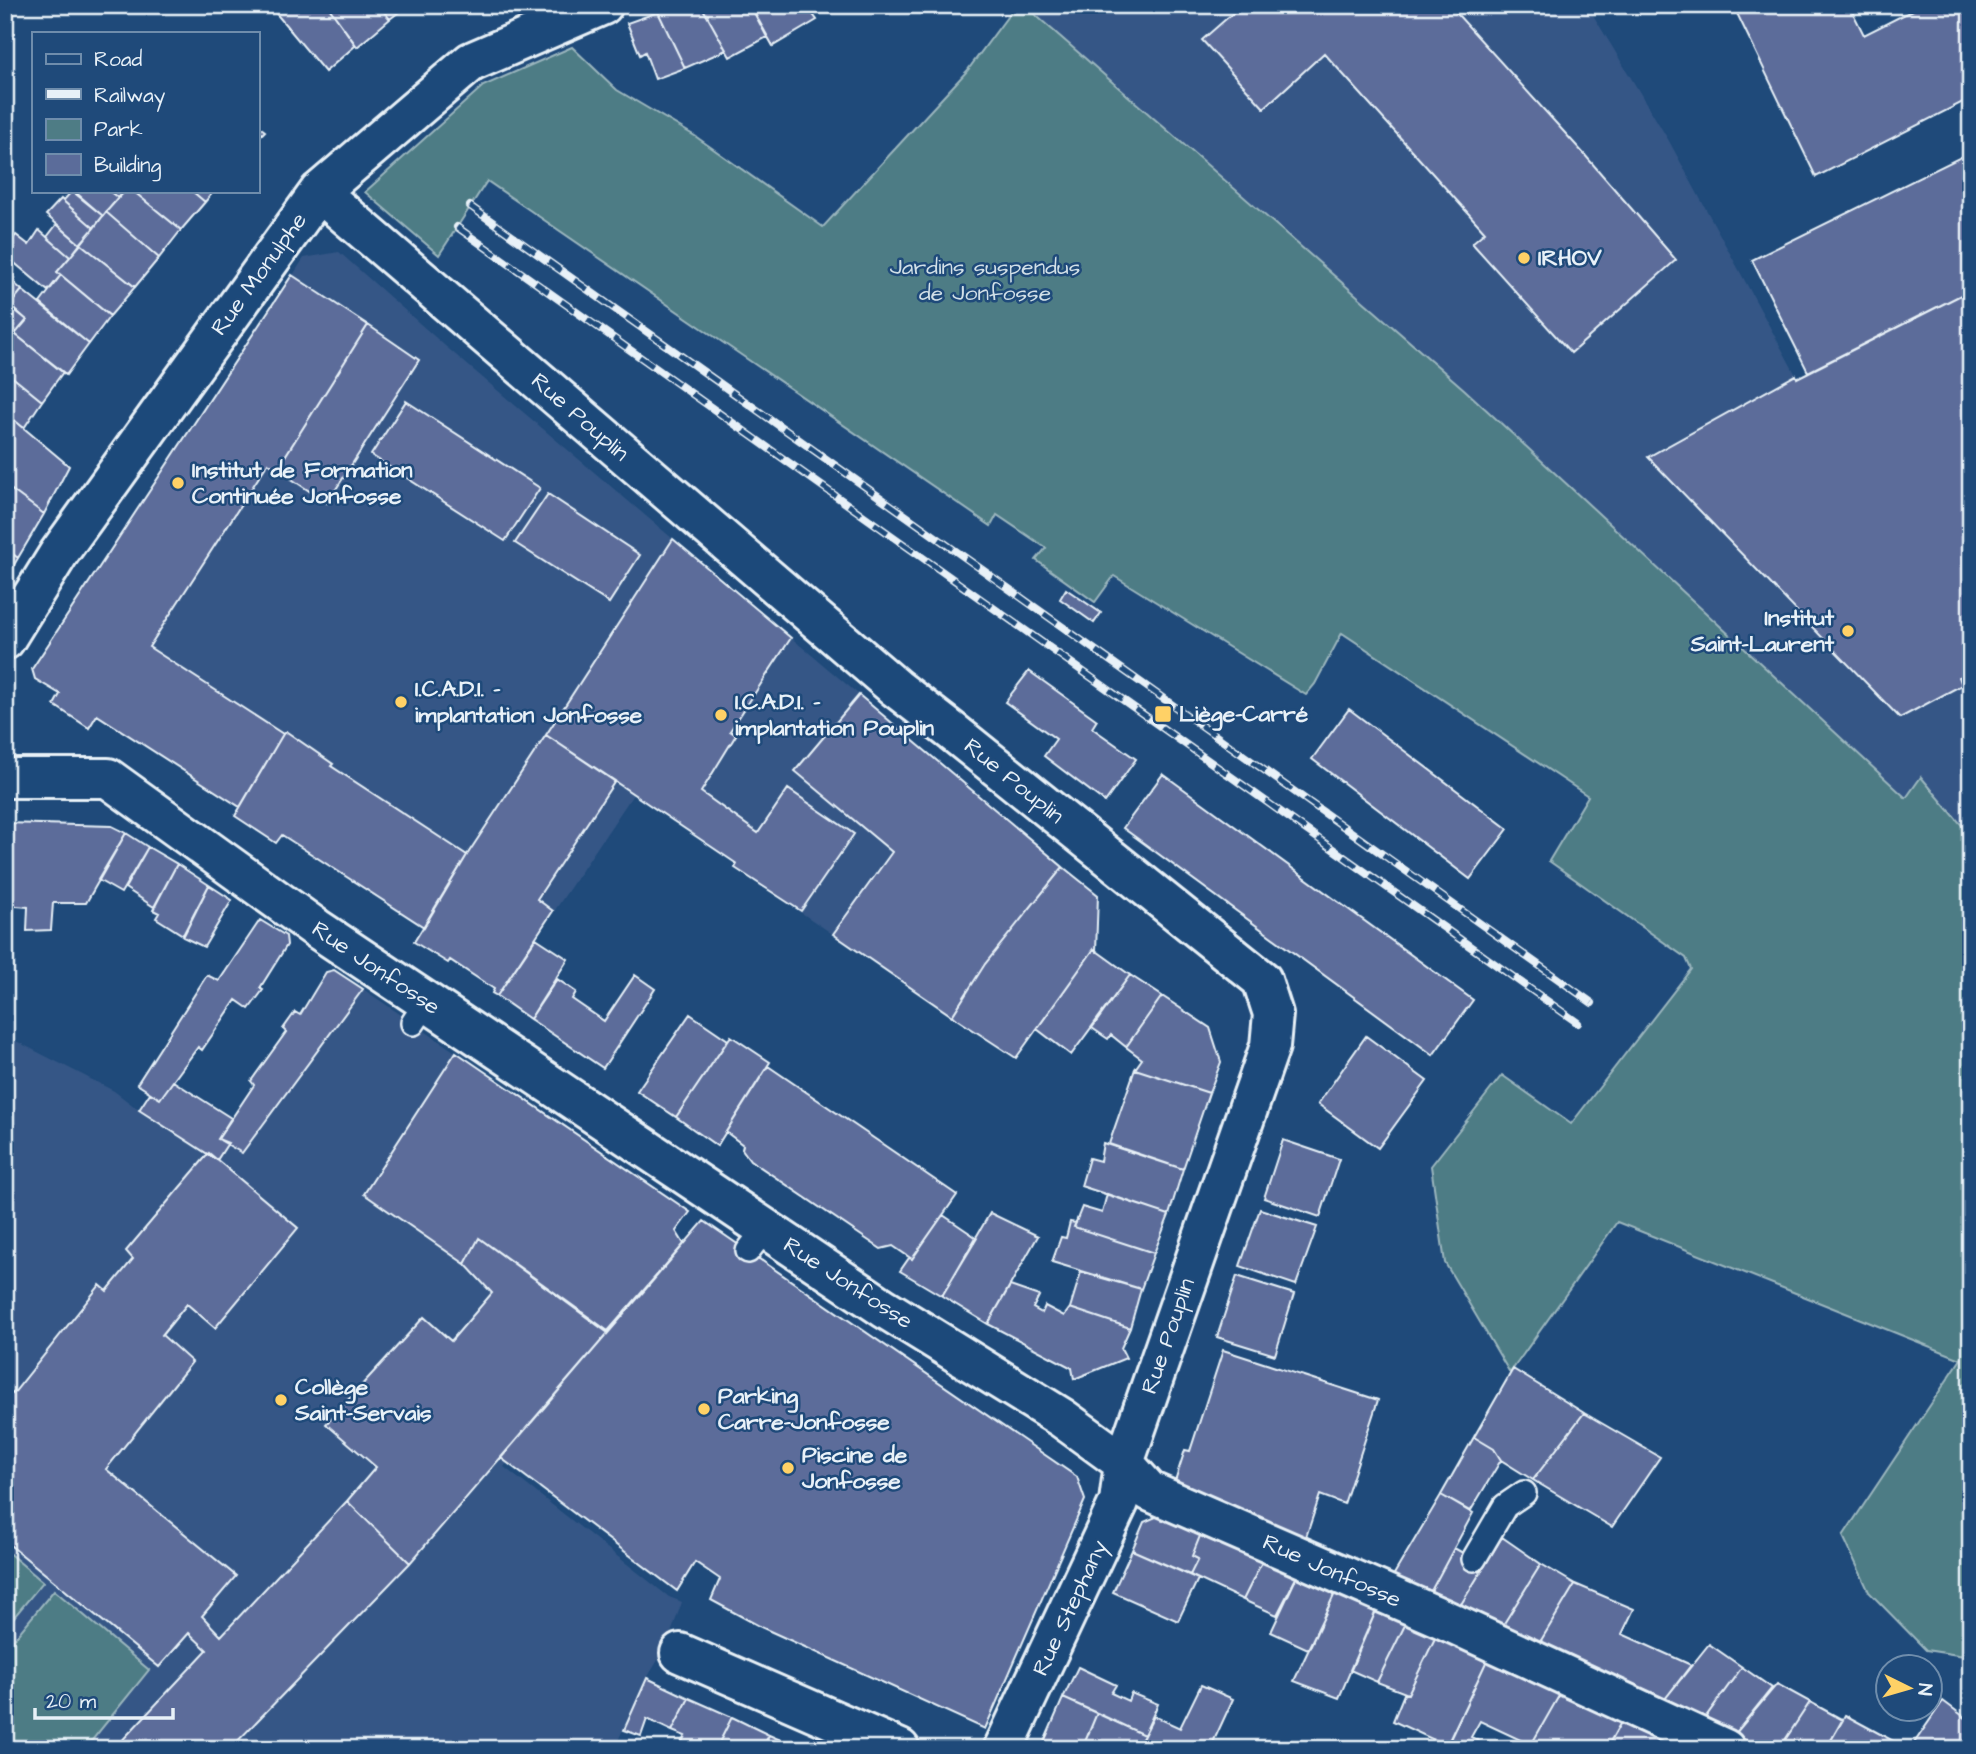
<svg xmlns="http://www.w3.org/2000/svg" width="1976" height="1754" font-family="'Architects Daughter',sans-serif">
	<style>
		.built { fill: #355786 }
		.green { fill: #4e7c85; stroke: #9bb6be; stroke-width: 2 }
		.building { fill: #5b6c9a; stroke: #e8f1f8; stroke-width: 2 }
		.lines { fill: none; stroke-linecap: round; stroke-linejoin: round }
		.service-casing { stroke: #e8f1f8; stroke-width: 28 }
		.minor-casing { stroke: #e8f1f8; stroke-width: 44 }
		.service { stroke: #1f4a7a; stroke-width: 23 }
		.minor { stroke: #1f4a7a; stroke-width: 38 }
		.rail-casing { stroke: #e8f1f8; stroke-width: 8 }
		.rail { stroke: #1f4a7a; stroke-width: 5; stroke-dasharray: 16; stroke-linecap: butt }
		.poi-dot { fill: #ffd166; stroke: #1f4a7a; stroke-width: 2.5 }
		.labels { text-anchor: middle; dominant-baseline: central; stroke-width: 5; stroke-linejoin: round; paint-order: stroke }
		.poi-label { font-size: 23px; font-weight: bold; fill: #e8f1f8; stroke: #1f4a7a; text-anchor: start }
		.park-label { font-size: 23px; fill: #d1dfe7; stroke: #1f4a7a }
		.street-label { font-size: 23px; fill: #e8f1f8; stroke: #1f4a7a }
	</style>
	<rect width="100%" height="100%" fill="#1f4a7a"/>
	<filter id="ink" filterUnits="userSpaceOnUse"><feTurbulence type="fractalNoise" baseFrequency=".0143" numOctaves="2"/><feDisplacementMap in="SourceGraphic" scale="14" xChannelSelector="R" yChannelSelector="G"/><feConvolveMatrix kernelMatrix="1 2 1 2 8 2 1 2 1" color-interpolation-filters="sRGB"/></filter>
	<g filter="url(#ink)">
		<path class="built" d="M1024,5H1587L1669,141L1797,377L1971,290V836L1921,777L1906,799L1465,390Z
			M339,252L444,345L673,539L1098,895L1096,951L1093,950L1016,1058L735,868L737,864L634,793L497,996L492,993L494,989L449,961L424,927L282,835L276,843L235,816L240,807L97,716L89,728L54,705L60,694L35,679L304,258Z
			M363,989L690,1212L676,1230L684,1244L608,1331L504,1467L669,1597L682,1602L666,1647L647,1678L614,1749H5V1053L14,1040L114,1091L139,1110L209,1153L228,1143L242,1153Z"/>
		<path class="green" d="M1016,5H1024L1465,390L1906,798L1921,777L1971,836V1657L1926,1650L1869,1592L1843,1536L1961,1359L1617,1222L1510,1373L1445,1263L1431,1166L1502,1075L1571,1124L1691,969L1686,958L1549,861L1588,796L1342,633L1315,684L1306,695L1114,576L1095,602L1036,560L1046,548L997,515L991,526L487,181L439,255L365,192L483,86L572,47L617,90L695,136L823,227L967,71Z
			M5,1550L43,1582L5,1628Z
			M54,1590L149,1670L85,1749H5V1650Z"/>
		<path class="building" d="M269,5H327L356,45L325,72Z
			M327,5H378L390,19L357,47Z
			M378,5H408L390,19Z
			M673,5H701L726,50L685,68L658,12Z
			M701,5H750L767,37L730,57Z
			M750,5H806L817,20L773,46Z
			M1242,5H1449L1584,154L1676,260L1571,353L1472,243L1485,232L1324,53L1264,108L1202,40Z
			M1733,5H1849L1864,35L1923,5H1971V98L1816,177Z
			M658,12L685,68L655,79L645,52L640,55L627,23Z
			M257,125L265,131L257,139Z
			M1971,152V290L1808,372L1752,260Z
			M72,191L103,216L94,228L63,201Z
			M74,191H109L118,198L103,216Z
			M109,191H125L118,198Z
			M125,191H133L181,230L159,258L106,212Z
			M133,191H192L205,202L181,230Z
			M192,191H214L205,202Z
			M61,199L94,228L80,244L46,215Z
			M106,212L159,258L135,287L81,244Z
			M57,224L80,244L70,257L47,237Z
			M39,230L70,257L57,272L61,275L48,291L5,255V249L16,235L29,245Z
			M81,244L135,287L110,316L57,272Z
			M5,275L22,290L10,305L5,302Z
			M61,275L110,316L89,344L40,303Z
			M292,275L368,325L277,469L268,463L149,647L283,734L240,807L97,715L89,728L54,705L60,694L35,679L32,669Z
			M22,290L89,344L66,375L15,334L27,320L10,305Z
			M1971,290V671L1959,677L1962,685L1900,718L1648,457L1796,375L1797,378Z
			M7,304L27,320L16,333L5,323V307Z
			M5,323L16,333L5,348Z
			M368,325L419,360L327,503L277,469Z
			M15,334L63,372L42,401L5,371V348Z
			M5,371L42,401L24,428L13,419L9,423L5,420Z
			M406,401L540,488L505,541L371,455Z
			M13,419L69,466L44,514L5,485V428Z
			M5,485L44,514L18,558L5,548Z
			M548,494L640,555L609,603L515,543Z
			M673,539L791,638L730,731L736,735L701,792L758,833L788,789L854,834L801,911L735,868L737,864L546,735Z
			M5,548L18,558L5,580Z
			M1066,589L1101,613L1094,623L1060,599Z
			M1029,671L1097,720L1092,728L1136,759L1105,802L1044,756L1056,739L1005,702Z
			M859,695L1063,867L985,964L952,1016L833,934L892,852L795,771Z
			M1349,709L1508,829L1470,879L1312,759Z
			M287,732L333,764L331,766L467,855L424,927L282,835L276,843L235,816L283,734Z
			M546,735L615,781L537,899L553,911L497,996L492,993L494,989L450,960L448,963L414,942L467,855Z
			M1163,774L1473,1000L1433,1055L1123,828Z
			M5,823L112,826L126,833L86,903H53L51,930L27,931L28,907L5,905Z
			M126,833L148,847L121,893L98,880Z
			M148,847L177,864L154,907L125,888Z
			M177,864L209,885L183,935L156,918L159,913L153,910Z
			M1063,867L1098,895L1096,951L1094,949L1016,1058L952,1016L985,964Z
			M209,885L232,900L204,947L183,937Z
			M260,920L286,936L287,945L260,988L263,990L249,1009L236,1000L202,1050L198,1047L160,1099L137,1084L207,975L219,981Z
			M536,938L568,959L530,1019L497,996Z
			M1094,949L1130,975L1071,1055L1037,1029Z
			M334,970L363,989L242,1153L218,1139L254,1085L251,1081L286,1032L283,1029L295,1012L300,1015L326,972Z
			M635,975L655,989L603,1068L530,1019L557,979L576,992L572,999L604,1021Z
			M1130,975L1162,996L1126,1047L1111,1035L1108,1039L1092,1028Z
			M1162,996L1210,1028L1221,1062L1209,1093L1135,1069L1142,1059L1126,1047Z
			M690,1014L728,1040L676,1117L637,1091Z
			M731,1036L770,1062L717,1146L676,1117Z
			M1366,1036L1427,1081L1378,1148L1318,1104Z
			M456,1052L690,1212L676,1231L684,1244L608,1331L479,1238L465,1264L364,1194Z
			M768,1066L957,1195L912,1259L893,1246L881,1249L750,1160L742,1149L743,1145L726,1132Z
			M1135,1069L1209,1093L1183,1169L1109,1144Z
			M173,1081L231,1118L218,1139L228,1143L217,1160L139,1110L150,1093L160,1099Z
			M1283,1140L1339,1159L1320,1217L1264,1198Z
			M1103,1143L1183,1169L1169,1215L1081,1186L1089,1158L1100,1161Z
			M209,1153L298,1228L215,1328L187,1304L162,1335L192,1362L106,1469L236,1576L202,1616L221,1636L347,1501L410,1563L230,1749H114L207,1650L189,1633L159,1667L5,1541V1387L13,1394L100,1285L107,1291L133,1259L126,1251Z
			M1107,1194L1169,1215L1154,1253L1074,1227L1082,1207L1102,1213Z
			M1260,1209L1317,1227L1296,1285L1240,1266Z
			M990,1213L1038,1236L988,1324L942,1296Z
			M943,1215L977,1238L942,1296L900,1271L909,1258L912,1259Z
			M704,1221L1077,1477L1085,1500L985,1729L761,1627L711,1600L720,1579L695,1562L677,1591L501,1458Z
			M1070,1222L1076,1223L1074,1227L1154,1253L1141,1289L1052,1262L1061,1237L1066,1238Z
			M479,1238L608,1333L410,1563L347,1501L376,1467L326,1424L424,1317L451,1341L492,1293L465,1264Z
			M1081,1272L1141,1289L1130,1328L1070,1308Z
			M1237,1276L1294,1294L1275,1355L1217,1337Z
			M1010,1286L1039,1296L1033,1308L1042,1313L1045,1306L1064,1316L1070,1308L1130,1328L1121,1348L1126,1358L1074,1379L1072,1368L988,1324Z
			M1223,1350L1378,1400L1344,1504L1320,1495L1303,1546L1173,1487L1185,1450L1190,1451Z
			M1513,1369L1584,1413L1533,1480L1501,1460L1494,1449L1474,1437Z
			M1584,1413L1660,1457L1612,1527L1533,1480Z
			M1474,1437L1494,1449L1501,1460L1470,1512L1441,1495Z
			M1441,1495L1473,1513L1431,1591L1393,1576Z
			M1163,1514L1202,1531L1192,1556L1198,1559L1190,1575L1132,1550L1144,1522Z
			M1202,1531L1265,1556L1243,1600L1190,1575L1198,1559L1192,1556Z
			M1502,1537L1541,1564L1503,1625L1460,1606Z
			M1454,1548L1485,1565L1460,1606L1431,1591Z
			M1132,1550L1198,1579L1178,1621L1113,1592Z
			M1265,1556L1299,1572L1277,1615L1243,1600Z
			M1541,1564L1575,1584L1540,1642L1503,1625Z
			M1299,1572L1337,1589L1308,1649L1271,1632Z
			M1575,1584L1634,1609L1622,1634L1691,1665L1665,1699L1540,1642Z
			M1337,1589L1378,1606L1339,1698L1294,1681Z
			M1378,1606L1408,1619L1377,1682L1350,1670Z
			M1408,1619L1438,1632L1408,1694L1377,1682Z
			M1438,1632L1489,1656L1447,1746L1393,1721L1404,1694H1408Z
			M1709,1644L1742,1667L1705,1718L1665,1699Z
			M1489,1656L1564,1687L1531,1745L1480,1721L1471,1737L1488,1746L1487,1749H1445Z
			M1078,1667L1116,1685L1111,1693L1128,1701L1131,1693L1158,1704L1144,1735L1063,1698Z
			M1742,1667L1772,1688L1735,1734L1705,1718Z
			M647,1678L689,1698L672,1731L647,1719L641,1736L624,1730Z
			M1777,1684L1810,1702L1779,1749H1762L1735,1734Z
			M1201,1685L1233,1699L1210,1749H1137L1154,1716L1180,1728Z
			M1564,1687L1625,1715L1606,1749H1539L1531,1745Z
			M689,1698L732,1717L716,1749H678L685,1736L672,1731Z
			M1063,1698L1097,1713L1082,1749H1041Z
			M1943,1701L1971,1722V1731L1958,1749H1910Z
			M1810,1702L1843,1720L1826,1749H1779Z
			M1097,1713L1144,1735L1137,1749H1082Z
			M1625,1715L1663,1734L1655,1749H1606Z
			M1845,1715L1908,1749H1826Z
			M732,1717L769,1735L762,1749H716Z
			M1971,1731V1749H1958Z
			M1663,1734L1694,1749H1655Z
			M769,1735L801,1749H762Z"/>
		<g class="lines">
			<defs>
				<path id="service" d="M413,1023L427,1002
					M748,1251L765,1229
					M1474,1559L1505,1506L1524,1493"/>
				<path id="minor" d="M319,192L896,688L953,732L1262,980L1273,1014L1270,1046L1124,1463L1119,1502L1003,1749
					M5,640L59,553L319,192L471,62L603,5
					M5,778H108L316,928L427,1002L884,1308L1062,1418L1124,1463L1149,1491L1441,1618L1725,1749
					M680,1653L900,1749"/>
			</defs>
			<use href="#service" class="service-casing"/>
			<use href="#minor" class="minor-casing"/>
			<use href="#service" class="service"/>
			<use href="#minor" class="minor"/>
			<defs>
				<path id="rail" d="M470,206L1592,1003
					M457,227L1578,1023"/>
			</defs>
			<use href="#rail" class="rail-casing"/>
			<use href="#rail" class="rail"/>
		</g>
	</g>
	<g class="poi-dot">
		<circle cx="1524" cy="258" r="7"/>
		<circle cx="178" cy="483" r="7"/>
		<circle cx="1848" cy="631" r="7"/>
		<circle cx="401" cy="702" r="7"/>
		<rect x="1154" y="705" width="18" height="18" rx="3.5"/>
		<circle cx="721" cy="715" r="7"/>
		<circle cx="281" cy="1400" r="7"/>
		<circle cx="704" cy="1409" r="7"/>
		<circle cx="788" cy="1468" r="7"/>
	</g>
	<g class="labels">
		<g class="poi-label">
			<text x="1538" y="258">IRHOV</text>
			<text x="192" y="470">Institut de Formation<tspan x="192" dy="26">Continuée Jonfosse</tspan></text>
			<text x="1834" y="618" text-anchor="end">Institut<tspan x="1834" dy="26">Saint-Laurent</tspan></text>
			<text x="415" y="689">I.C.A.D.I. -<tspan x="415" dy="26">implantation Jonfosse</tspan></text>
			<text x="735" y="702">I.C.A.D.I. -<tspan x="735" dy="26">implantation Pouplin</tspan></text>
			<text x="1179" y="714">Liège-Carré</text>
			<text x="295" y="1387">Collège<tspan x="295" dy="26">Saint-Servais</tspan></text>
			<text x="718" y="1396">Parking<tspan x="718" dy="26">Carre-Jonfosse</tspan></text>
			<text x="802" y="1455">Piscine de<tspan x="802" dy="26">Jonfosse</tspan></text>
		</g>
		<g class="park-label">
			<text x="985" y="267">Jardins suspendus<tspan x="985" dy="26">de Jonfosse</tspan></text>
		</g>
		<g class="street-label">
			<text transform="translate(259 274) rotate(-54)">Rue Monulphe</text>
			<text transform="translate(580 417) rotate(41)">Rue Pouplin</text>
			<text transform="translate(1014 781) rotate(39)">Rue Pouplin</text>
			<text transform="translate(376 968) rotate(34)">Rue Jonfosse</text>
			<text transform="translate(848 1283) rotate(33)">Rue Jonfosse</text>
			<text transform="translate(1168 1336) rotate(-71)">Rue Pouplin</text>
			<text transform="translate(1332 1571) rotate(24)">Rue Jonfosse</text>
			<text transform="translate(1070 1608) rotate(-65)">Rue Stephany</text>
		</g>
	</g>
	<rect width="1976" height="1754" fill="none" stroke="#1f4a7a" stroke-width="28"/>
	<rect x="14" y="14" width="1948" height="1726" fill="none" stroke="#e8f1f8" stroke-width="2.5" filter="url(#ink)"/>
	<rect x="32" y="32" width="228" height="161" fill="#1f4a7a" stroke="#6f8dac" stroke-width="2"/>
	<rect x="46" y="54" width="35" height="10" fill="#1f4a7a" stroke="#6f8dac" stroke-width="2"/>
	<text x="94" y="66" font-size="21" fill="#e8f1f8">Road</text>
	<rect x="46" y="89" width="35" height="10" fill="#e8f1f8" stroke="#6f8dac" stroke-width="2"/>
	<text x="94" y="102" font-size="21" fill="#e8f1f8">Railway</text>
	<rect x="46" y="119" width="35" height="21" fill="#4e7c85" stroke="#6f8dac" stroke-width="2"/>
	<text x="94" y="136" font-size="21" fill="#e8f1f8">Park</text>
	<rect x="46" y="154" width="35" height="21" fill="#5b6c9a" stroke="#6f8dac" stroke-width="2"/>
	<text x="94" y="172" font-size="21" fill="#e8f1f8">Building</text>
	<g transform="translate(1909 1688) rotate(95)"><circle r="33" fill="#1f4a7a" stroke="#6f8dac" stroke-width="2"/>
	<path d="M0-5L12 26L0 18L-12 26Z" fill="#ffd166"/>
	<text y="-10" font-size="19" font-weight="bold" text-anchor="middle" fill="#e8f1f8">N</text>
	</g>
	<path d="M35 1708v10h138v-10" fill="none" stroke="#e8f1f8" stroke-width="3.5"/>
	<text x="46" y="1708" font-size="21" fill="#e8f1f8" stroke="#1f4a7a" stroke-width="5" paint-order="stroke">20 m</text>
</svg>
